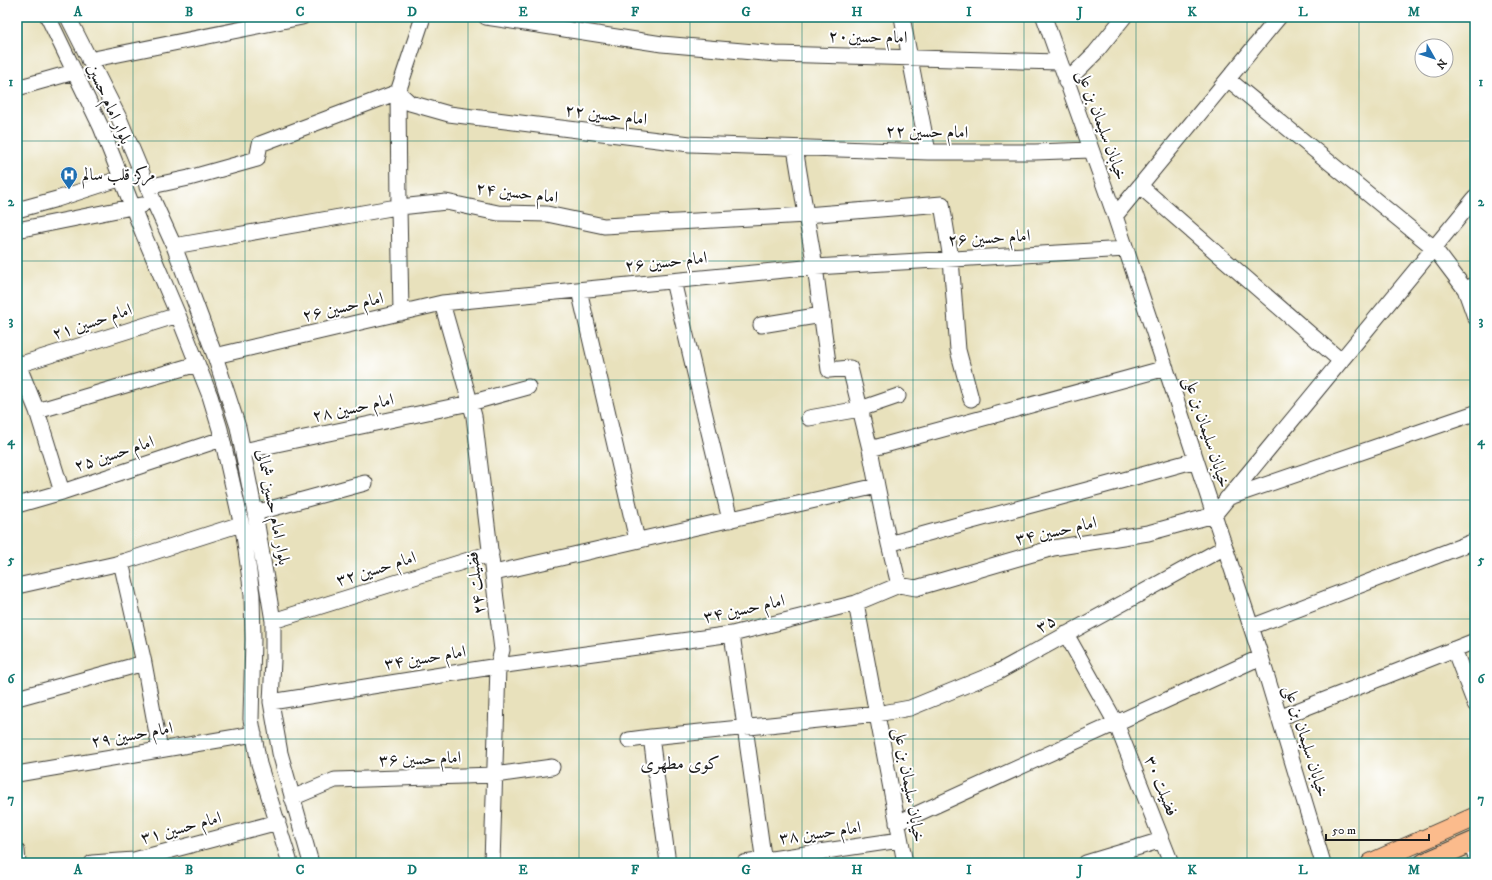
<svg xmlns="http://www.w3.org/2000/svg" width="1492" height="880" font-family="'IM FELL DW Pica',Amiri,serif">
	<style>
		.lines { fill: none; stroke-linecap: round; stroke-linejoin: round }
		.minor-casing { stroke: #3b3a34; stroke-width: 17 }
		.major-casing { stroke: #3b3a34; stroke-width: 21 }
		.minor { stroke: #fff; stroke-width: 15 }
		.major { stroke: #fbbb8c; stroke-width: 19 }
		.grid { fill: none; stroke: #0f766e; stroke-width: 1; stroke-opacity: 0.55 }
		.labels { text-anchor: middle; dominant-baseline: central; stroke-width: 4; stroke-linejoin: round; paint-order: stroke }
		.street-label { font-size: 17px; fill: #1c1c1c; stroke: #fff }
		.poi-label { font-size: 17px; fill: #1c1c1c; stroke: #fff; text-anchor: start }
		.neighbourhood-label { font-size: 18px; fill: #1c1c1c; stroke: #fff }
		.neatline { fill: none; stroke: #0f766e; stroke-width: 1.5 }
		.grid-label { font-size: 13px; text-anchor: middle; font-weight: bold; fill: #0f766e }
	</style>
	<rect width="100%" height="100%" fill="#fff"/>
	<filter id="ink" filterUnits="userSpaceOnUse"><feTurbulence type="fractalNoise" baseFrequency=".025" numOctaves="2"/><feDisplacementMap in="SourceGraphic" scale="8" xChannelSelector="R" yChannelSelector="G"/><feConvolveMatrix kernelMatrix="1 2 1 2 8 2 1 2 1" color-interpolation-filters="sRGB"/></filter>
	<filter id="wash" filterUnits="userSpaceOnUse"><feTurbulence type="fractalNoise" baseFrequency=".012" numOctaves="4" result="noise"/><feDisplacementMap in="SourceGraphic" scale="16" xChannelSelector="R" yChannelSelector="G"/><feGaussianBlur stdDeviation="0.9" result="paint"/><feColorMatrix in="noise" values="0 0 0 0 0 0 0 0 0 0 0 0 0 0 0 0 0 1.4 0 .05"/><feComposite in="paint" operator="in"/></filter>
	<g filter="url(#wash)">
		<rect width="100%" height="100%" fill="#e8e1bc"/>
	</g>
	<g filter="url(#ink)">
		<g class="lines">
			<defs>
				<path id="minor" d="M48,17L101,127L143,233L178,315L210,396L220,429L244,535L252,595L253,639L251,719L259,764L290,863
					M68,17L119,118L154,202L174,246L215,356L238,427L255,513L273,621V660L271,702L280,753L311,863
					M486,17L662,44L776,54L1059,62
					M902,17L928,152
					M1044,17L1115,216L1176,399L1261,657L1323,863
					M89,60L302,17
					M1229,80L1434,248L1465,289L1475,285
					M1066,82L1095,53L1124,17
					M17,88L74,72
					M795,148L806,215L942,204L951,259L958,350L971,399
					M1140,186L1341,361
					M147,187L189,178L257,159L260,144L398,92L410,103L449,114L690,144L928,152H1035L1091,150
					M17,210L57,199L131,175
					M1115,216L1279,17
					M17,230L142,205
					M174,246L391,208L446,202L498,213L547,214L604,226L806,215L815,267L829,370L850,368L870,449
					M673,281L730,520
					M1465,289L1475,317
					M579,290L637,540
					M442,303L474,416L502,650L498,666L492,863
					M401,313L399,207L398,92L423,17
					M761,325L822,315
					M215,356L442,303L815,267L1126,249
					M17,362L37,411L197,364
					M18,365L178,315
					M37,411L62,492
					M809,418L860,409L898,396
					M243,451L470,403L528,387
					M877,486L889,544C991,515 1094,489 1196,460
					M1227,498L1475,413
					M17,505L62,492L222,439
					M255,513L365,483
					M889,544L899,585
					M121,562L144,663L160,750
					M494,573L877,486L870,449L1166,368
					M17,586L116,564L241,524
					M856,603L905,863
					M273,621L491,553
					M1251,627L1475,541
					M732,634L764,863
					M1066,634L1116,723L1171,863
					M1454,649L1475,704
					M17,698L144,663
					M271,702L498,666L732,634L856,603L899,585L916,588L1053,548L1148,533L1214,515L1475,198
					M1279,718L1475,641
					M629,740L651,737
					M17,774L254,734
					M292,798L335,780L495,775L552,767
					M897,823L1261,657
					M1471,843L1475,855
					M17,851L18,863
					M92,863L134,860L278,822
					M668,863L651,737L877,714L910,708L998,672L1225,547
					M744,863L900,840
					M1086,863L1162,840"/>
				<path id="major" d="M1371,863L1475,817
					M1424,863L1475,841"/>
			</defs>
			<use href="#minor" class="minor-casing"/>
			<use href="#major" class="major-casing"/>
			<use href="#minor" class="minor"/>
			<use href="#major" class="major"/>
		</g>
	</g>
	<path class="grid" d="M133,17V863M245,17V863M356,17V863M468,17V863M579,17V863M690,17V863M802,17V863M913,17V863M1024,17V863M1136,17V863M1247,17V863M1359,17V863M17,141H1475M17,261H1475M17,380H1475M17,500H1475M17,619H1475M17,739H1475"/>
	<defs>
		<symbol id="hospital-pin" viewBox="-11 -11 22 30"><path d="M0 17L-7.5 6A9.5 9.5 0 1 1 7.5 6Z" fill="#1f6fb2" stroke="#fff"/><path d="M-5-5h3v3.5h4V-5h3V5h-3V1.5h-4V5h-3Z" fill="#fff"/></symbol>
	</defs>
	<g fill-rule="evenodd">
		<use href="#hospital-pin" x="59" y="165" width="20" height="27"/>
	</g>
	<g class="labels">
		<g class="street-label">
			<text transform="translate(868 37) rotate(1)">امام حسین۲۰</text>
			<text transform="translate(109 104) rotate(66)">بلوار امام حسین</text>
			<text transform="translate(606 115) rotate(7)">امام حسین ۲۲</text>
			<text transform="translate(1102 125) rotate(70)">خیابان سلیمان بن علی</text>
			<text transform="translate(927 132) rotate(1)">امام حسین ۲۲</text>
			<text transform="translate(517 193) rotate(7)">امام حسین ۲۴</text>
			<text transform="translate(989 238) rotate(-3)">امام حسین ۲۶</text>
			<text transform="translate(666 262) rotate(-6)">امام حسین ۲۶</text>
			<text transform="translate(343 307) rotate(-13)">امام حسین ۲۶</text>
			<text transform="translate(92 322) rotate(-18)">امام حسین ۲۱</text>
			<text transform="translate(353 408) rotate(-12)">امام حسین ۲۸</text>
			<text transform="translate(1207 432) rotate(72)">خیابان سلیمان بن علی</text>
			<text transform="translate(114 454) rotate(-18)">امام حسین ۲۵</text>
			<text transform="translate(273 507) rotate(79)">بلوار امام حسین شمالی</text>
			<text transform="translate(1056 531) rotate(-12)">امام حسین ۳۴</text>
			<text transform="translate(376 569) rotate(-17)">امام حسین ۳۲</text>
			<text transform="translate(476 583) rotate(-97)">فضیلت ۲۴</text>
			<text transform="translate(744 609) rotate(-12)">امام حسین ۳۴</text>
			<text transform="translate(1046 624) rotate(-29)">۳۵</text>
			<text transform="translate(425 658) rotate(-9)">امام حسین ۳۴</text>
			<text transform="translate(132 735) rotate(-10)">امام حسین ۲۹</text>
			<text transform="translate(1306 741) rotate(73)">خیابان سلیمان بن علی</text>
			<text transform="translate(420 759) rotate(-2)">امام حسین ۳۶</text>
			<text transform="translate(909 785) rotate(80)">خیابان سلیمان بن علی</text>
			<text transform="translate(1161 786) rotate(68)">فضیلت ۳۰</text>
			<text transform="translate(181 828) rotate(-15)">امام حسین ۳۱</text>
			<text transform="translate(820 833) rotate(-8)">امام حسین ۳۸</text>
		</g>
		<g class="poi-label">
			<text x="82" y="175">مرکز قلب سالم</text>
		</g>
		<g class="neighbourhood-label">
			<text x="680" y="764">کوی مطهری</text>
		</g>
	</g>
	<rect width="1492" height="880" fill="none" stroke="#fff" stroke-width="44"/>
	<g transform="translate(1434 58) rotate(129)"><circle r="19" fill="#ffffff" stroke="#a4a4a4"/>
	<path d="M0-3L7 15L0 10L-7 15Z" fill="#1f6fb2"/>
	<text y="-6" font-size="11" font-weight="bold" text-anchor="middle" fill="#1c1c1c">N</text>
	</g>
	<path d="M1326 834v6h103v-6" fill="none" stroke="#1c1c1c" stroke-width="2"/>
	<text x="1332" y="834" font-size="12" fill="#1c1c1c" stroke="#ffffff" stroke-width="3" paint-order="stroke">50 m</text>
	<rect x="22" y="22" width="1448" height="836" class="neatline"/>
	<g class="grid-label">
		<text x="78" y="16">A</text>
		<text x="189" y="16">B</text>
		<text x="300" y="16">C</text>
		<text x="412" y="16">D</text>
		<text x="523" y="16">E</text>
		<text x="635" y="16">F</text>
		<text x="746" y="16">G</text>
		<text x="857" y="16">H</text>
		<text x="969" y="16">I</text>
		<text x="1080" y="16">J</text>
		<text x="1192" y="16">K</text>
		<text x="1303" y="16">L</text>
		<text x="1414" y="16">M</text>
		<text x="11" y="86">1</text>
		<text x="1481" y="86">1</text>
		<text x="11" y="206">2</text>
		<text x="1481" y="206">2</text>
		<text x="11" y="325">3</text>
		<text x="1481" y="325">3</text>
		<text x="11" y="445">4</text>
		<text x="1481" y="445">4</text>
		<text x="11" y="564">5</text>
		<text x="1481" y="564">5</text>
		<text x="11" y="683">6</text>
		<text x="1481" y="683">6</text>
		<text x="11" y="803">7</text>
		<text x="1481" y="803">7</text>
		<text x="78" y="874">A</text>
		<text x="189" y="874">B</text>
		<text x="300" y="874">C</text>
		<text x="412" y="874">D</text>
		<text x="523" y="874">E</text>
		<text x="635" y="874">F</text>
		<text x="746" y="874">G</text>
		<text x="857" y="874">H</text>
		<text x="969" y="874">I</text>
		<text x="1080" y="874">J</text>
		<text x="1192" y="874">K</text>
		<text x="1303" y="874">L</text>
		<text x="1414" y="874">M</text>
	</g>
</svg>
